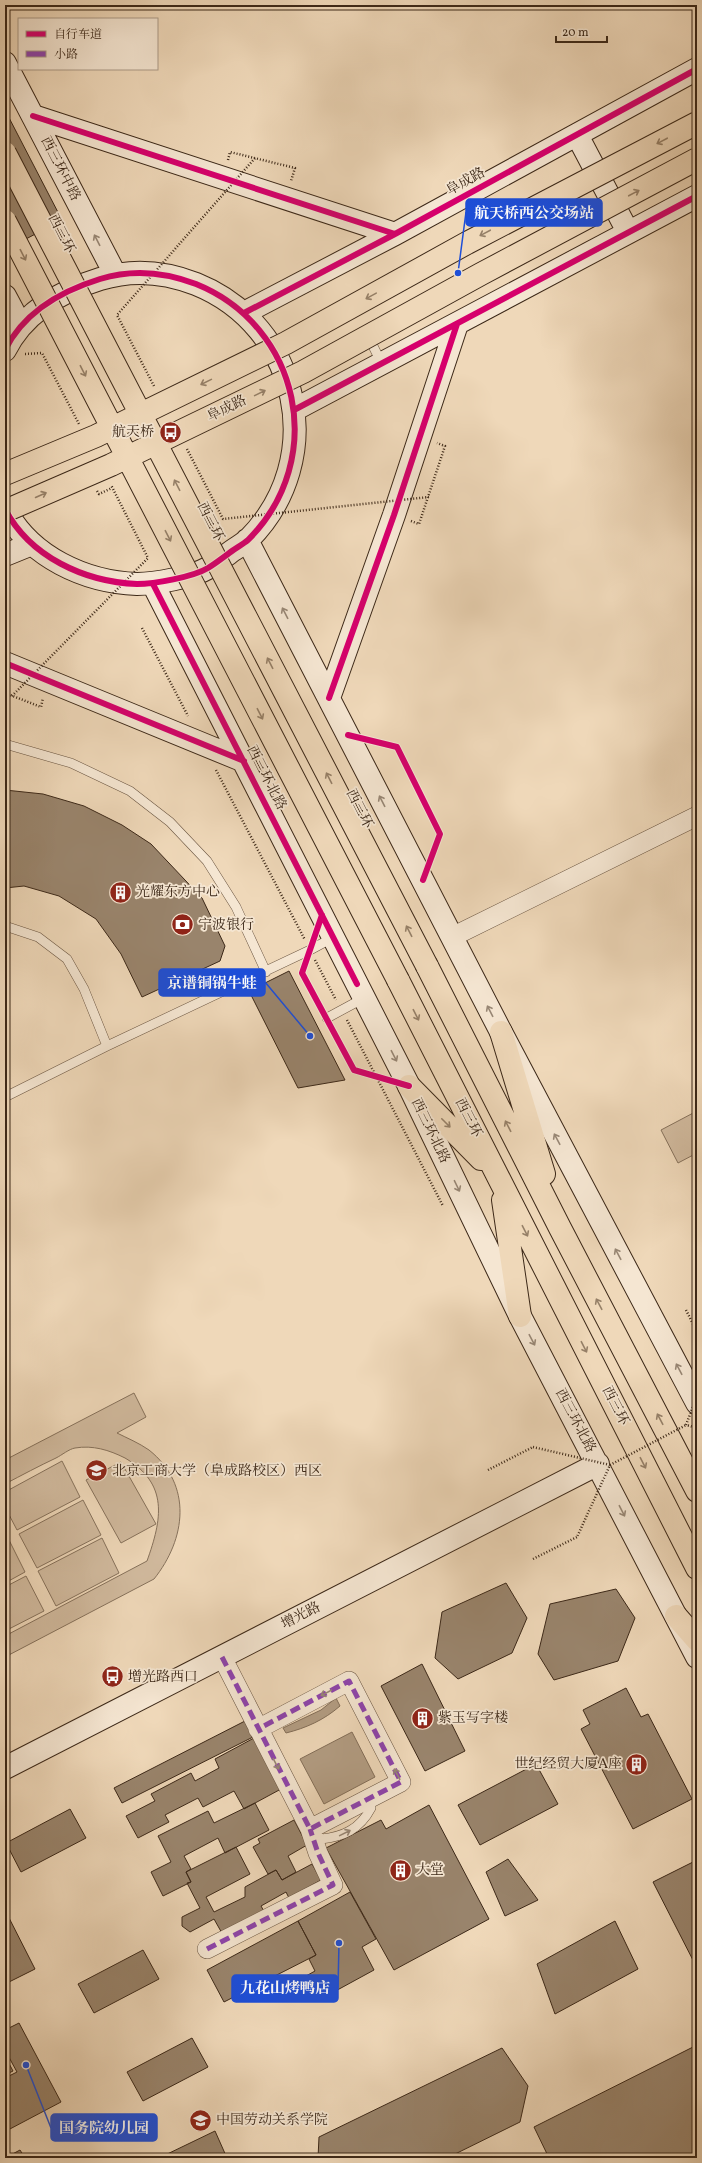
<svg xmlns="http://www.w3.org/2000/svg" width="702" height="2163" font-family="Vollkorn,'Noto Serif SC',serif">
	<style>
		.green { fill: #d1ba9e; stroke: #86715b }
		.water { fill: #b29c82; stroke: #836e58 }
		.building { fill: #99846c; stroke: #3c2818 }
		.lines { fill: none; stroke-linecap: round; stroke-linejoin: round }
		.lane-casing { stroke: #695440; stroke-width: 10 }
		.street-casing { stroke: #695440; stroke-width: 20 }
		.secondary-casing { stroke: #3c2818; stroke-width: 24 }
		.highway-casing { stroke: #3c2818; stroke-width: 24 }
		.path { stroke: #3c2818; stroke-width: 2.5; stroke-dasharray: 1 2; stroke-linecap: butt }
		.lane { stroke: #f5e6d2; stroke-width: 9 }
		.street { stroke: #f5e6d2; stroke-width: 19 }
		.secondary { stroke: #f5e6d2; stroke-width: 22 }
		.highway { stroke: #efd8b9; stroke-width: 22 }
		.highway-bridge-casing { stroke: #3c2818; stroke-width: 24; stroke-linecap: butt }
		.path-bridge { stroke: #3c2818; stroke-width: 2.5; stroke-dasharray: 1 2; stroke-linecap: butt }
		.highway-bridge { stroke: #efd8b9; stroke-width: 22 }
		.quiet { stroke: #8e44ad; stroke-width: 5; stroke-dasharray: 10 5; stroke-linecap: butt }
		.cycleway-casing { stroke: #f5e6d2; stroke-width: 8 }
		.cycleway { stroke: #d6006c; stroke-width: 6 }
		.oneway { stroke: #968068 }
		.oneway2 { stroke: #988775 }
		.labels { text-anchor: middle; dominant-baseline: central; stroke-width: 3.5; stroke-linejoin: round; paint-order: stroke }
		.street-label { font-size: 14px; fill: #3c2818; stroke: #f5e6d2 }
		.poi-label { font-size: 14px; fill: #3c2818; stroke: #f5e6d2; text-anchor: start }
		.leader { fill: none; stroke: #1d4ed8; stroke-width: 1.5 }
		.callout-dot { fill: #1d4ed8; stroke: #f5e6d2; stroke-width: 1.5 }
		.callout { fill: #1d4ed8; stroke: #1d4ed8; stroke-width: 1.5 }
		.callout-label { font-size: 15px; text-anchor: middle; font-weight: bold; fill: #fff }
	</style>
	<rect width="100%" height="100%" fill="#efd8b9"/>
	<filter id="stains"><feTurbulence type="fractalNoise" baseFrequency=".005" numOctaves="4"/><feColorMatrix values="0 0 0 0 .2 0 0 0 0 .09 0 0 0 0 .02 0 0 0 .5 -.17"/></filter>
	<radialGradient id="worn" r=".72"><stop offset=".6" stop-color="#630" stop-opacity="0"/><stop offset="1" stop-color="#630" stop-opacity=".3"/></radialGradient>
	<path class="green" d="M697,1111V1153L678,1163L661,1130Z
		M134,1393L146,1417L117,1433C127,1438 139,1443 149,1450C193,1485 186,1539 154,1579L5,1657V1636L147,1561C162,1519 169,1484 125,1458C109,1450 93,1445 75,1448C69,1449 62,1455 56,1458C39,1466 22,1475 5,1484V1460Z
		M62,1461L80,1497L17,1530L5,1507V1492Z
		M121,1462L156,1524L121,1543L86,1480Z
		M83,1500L101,1535L37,1568L19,1534Z
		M7,1536L25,1572L5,1583V1538Z
		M102,1538L119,1573L56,1606L38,1571Z
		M26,1576L44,1611L5,1631V1587Z"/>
	<path class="water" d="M336,1698L340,1706C324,1720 306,1728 286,1733L283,1728L321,1710Z
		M352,1732L375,1777L324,1804L300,1759Z"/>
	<path class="building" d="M5,110L62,220L5,250Z
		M5,790L43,794L84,806L122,825L151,844L202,898L225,946L220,961L142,997L121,954L96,919L59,896L24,886L5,888Z
		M289,971L345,1080L298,1088L249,991Z
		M506,1583L527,1618L512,1653L458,1679L435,1658L442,1612Z
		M616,1589L635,1618L618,1661L554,1680L538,1654L550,1604Z
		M422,1664L465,1751L425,1771L381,1686Z
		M626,1688L641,1717L648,1714L692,1799L633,1829L581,1729L590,1724L583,1710Z
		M245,1721L253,1737L122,1803L114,1788Z
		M254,1738L281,1789L244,1809L234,1791L203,1807L198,1798L165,1815L169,1822L138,1838L126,1816L155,1801L151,1794L191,1773L195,1781L219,1768L215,1759Z
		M536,1764L558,1804L480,1845L458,1805Z
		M255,1803L269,1830L225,1853L218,1838L184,1856L191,1869L186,1872L191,1882L163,1896L151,1872L171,1862L158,1836L208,1811L214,1823Z
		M429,1805L489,1919L394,1970L326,1848L381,1820L386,1829Z
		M70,1809L86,1838L21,1872L6,1843Z
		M294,1820L307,1845L288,1856L296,1872L282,1880L276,1870L268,1874L253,1847L260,1843L258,1839Z
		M236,1847L250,1874L206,1897L214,1912L245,1897V1887L276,1870L282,1880L312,1864L321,1880L289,1898L286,1892L261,1906L265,1913L223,1935L214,1919L190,1932L182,1926V1917L200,1908L187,1883L191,1882L186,1872Z
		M508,1859L538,1900L505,1916L486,1872Z
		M697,1860V1968L653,1882Z
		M350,1892L376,1939L362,1947L374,1970L319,2000L306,1976L315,1971L309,1959L316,1955L298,1921Z
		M5,1910L35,1969L5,1984Z
		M298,1921L316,1955L224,2002L207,1970Z
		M615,1921L638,1969L555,2014L537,1964Z
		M143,1950L159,1979L94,2013L78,1984Z
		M19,2023L61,2102L8,2130L5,2123V2078L17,2072L5,2050V2030Z
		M192,2038L208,2067L143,2101L127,2072Z
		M697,2045V2158H549L534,2127Z
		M502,2048L528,2086L520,2122L447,2158H318L319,2137Z
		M5,2056L13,2071L5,2075Z
		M215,2131L227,2158H159Z
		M20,2150L25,2158H5Z"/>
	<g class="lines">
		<defs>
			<path id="lane" d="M378,338L371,342L382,364
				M5,744L71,763L130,791L170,822L207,861L236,907L266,972
				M5,926L38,937L67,959L84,989L107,1046
				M327,1018L364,998
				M5,1097L107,1046L310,950L334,937
				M314,1833L321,1839C343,1837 360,1829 371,1808L369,1798"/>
			<path id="street" d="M452,937L697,816
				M222,1657L310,1829L401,1782L349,1681L258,1729
				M207,1949L333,1885L318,1853L310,1829"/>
			<path id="secondary" d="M5,63L115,274
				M33,116L395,234
				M577,135L628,232
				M5,296L21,326
				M244,313L395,234L697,69
				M5,350C24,312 61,291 100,279C132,269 165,272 196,284C300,326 329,459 248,540C242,545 234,549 228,554C221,559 215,564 208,568C193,577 154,584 137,584C85,582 30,557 5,509
				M294,410L697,196
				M247,540L501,1032L697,1403
				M5,555L32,544
				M153,584L409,1086L520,1316L697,1657
				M5,663L244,761
				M329,698L394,515L457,324
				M5,1768L598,1464"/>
			<path id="highway" d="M427,966L560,1228L697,1491
				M398,980L697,1568
				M501,1032L544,1174
				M409,1086L481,1159
				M503,1200L520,1316
				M676,1616L697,1640"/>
		</defs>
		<use href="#lane" class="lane-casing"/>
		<use href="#street" class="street-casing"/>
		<use href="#secondary" class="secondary-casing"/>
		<use href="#highway" class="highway-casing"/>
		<path class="path" d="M228,160L230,152L295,168L291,181
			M25,354L42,353L79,424
			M97,491L99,494L112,488
			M411,521L419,524L445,446L437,443
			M142,628L188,716
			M5,693L41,707L43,698
			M216,770L305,940
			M315,960L336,1000
			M347,1020L443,1206
			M686,1310L697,1332
			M488,1470L533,1447
			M533,1559L577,1537"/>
		<use href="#lane" class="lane"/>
		<use href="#street" class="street"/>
		<use href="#secondary" class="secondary"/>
		<use href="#highway" class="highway"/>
		<defs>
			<path id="highway-bridge" d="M5,153L427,966
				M5,221L398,980
				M5,474L96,436L286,343L467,243L697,123
				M5,511L111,465L303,372L481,274L697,159"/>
		</defs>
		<use href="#highway-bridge" class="highway-bridge-casing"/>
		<path class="path-bridge" d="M154,386L117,315L255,158
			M187,449L223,519L429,497
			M12,696L148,558L111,485
			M697,1396L686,1425L697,1428
			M533,1447L610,1465L577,1537
			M610,1465L686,1425"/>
		<use href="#highway-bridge" class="highway-bridge"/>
		<path class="quiet" d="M222,1657L310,1829L401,1782L349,1681L258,1729
			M207,1949L333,1885L318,1853L310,1829"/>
		<defs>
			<path id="cycleway" d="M33,116L395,234
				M244,313L395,234L697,69
				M5,350C24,312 61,291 100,279C132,269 165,272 196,284C300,326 329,459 248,540C242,545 234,549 228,554C221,559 215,564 208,568C193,577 154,584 137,584C85,582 30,557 5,509
				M294,410L697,196
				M153,584L357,984
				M5,663L244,761
				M329,698L394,515L457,324
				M348,735L397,747L440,834L423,880
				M322,915L302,973L354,1070L409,1086"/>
		</defs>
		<use href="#cycleway" class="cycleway-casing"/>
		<use href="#cycleway" class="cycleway"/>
	</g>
	<defs><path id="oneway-shaft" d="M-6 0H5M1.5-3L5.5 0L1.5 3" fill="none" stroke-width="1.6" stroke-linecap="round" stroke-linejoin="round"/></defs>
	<g class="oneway">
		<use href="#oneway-shaft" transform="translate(662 141) rotate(152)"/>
		<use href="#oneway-shaft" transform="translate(634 193) rotate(-28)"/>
		<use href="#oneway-shaft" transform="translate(485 233) rotate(152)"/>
		<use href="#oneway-shaft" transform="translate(23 255) rotate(63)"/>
		<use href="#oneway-shaft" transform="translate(371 296) rotate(151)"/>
		<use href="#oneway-shaft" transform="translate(83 371) rotate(63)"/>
		<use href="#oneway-shaft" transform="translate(206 382) rotate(154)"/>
		<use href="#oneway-shaft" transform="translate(260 393) rotate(-26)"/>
		<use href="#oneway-shaft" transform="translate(177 485) rotate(-117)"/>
		<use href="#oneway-shaft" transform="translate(41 495) rotate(-24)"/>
		<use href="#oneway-shaft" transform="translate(168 536) rotate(63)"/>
		<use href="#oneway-shaft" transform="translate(270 663) rotate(-117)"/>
		<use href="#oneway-shaft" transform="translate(260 714) rotate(63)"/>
		<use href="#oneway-shaft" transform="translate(329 778) rotate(-117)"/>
		<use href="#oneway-shaft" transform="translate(409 931) rotate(-117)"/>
		<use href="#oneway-shaft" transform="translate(416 1015) rotate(63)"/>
		<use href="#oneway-shaft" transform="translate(446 1123) rotate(45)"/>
		<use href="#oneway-shaft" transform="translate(508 1126) rotate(-117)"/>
		<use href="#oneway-shaft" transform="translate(525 1231) rotate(63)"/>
		<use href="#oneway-shaft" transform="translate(599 1304) rotate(-118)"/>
		<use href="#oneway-shaft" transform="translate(584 1347) rotate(63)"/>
		<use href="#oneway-shaft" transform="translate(660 1419) rotate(-118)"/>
		<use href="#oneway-shaft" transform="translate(643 1463) rotate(63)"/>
	</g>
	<g class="oneway2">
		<use href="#oneway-shaft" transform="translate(97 240) rotate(-117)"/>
		<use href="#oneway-shaft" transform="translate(285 613) rotate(-117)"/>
		<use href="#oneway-shaft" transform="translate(382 801) rotate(-117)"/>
		<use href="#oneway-shaft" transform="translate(490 1011) rotate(-117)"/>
		<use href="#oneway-shaft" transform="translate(394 1056) rotate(63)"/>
		<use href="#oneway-shaft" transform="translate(557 1139) rotate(-118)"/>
		<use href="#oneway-shaft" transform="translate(457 1186) rotate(64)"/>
		<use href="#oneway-shaft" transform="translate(618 1254) rotate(-118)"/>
		<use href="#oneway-shaft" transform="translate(532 1340) rotate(62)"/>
		<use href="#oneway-shaft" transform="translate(679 1369) rotate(-118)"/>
		<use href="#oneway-shaft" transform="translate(622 1511) rotate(63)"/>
		<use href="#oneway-shaft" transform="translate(326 1693) rotate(152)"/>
		<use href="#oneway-shaft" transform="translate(276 1764) rotate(62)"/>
		<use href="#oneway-shaft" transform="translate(397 1774) rotate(-118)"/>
		<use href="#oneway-shaft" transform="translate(345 1833) rotate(-26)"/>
	</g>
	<defs>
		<symbol id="bus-disc" viewBox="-11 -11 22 22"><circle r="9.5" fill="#8f2418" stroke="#f5e6d2"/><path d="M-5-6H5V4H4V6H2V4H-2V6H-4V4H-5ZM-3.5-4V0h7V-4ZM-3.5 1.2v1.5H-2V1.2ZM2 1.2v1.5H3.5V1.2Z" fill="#fff"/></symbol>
		<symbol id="building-disc" viewBox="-11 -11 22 22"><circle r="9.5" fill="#8f2418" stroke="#f5e6d2"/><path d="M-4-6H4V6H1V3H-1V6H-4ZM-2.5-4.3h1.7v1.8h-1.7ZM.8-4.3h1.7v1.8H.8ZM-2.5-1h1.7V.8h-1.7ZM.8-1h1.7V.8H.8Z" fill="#fff"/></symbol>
		<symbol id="bank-disc" viewBox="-11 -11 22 22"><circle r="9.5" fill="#8f2418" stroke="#f5e6d2"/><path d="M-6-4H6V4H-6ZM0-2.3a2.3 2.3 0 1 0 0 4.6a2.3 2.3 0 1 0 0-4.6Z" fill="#fff"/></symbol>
		<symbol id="university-disc" viewBox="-11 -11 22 22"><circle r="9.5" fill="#8f2418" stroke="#f5e6d2"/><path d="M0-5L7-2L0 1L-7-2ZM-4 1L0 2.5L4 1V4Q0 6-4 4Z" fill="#fff"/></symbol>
	</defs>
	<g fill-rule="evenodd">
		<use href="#bus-disc" x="158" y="420" width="25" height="25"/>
		<use href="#building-disc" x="108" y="880" width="25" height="25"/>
		<use href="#bank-disc" x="170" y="912" width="25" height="25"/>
		<use href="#university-disc" x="84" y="1458" width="25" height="25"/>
		<use href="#bus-disc" x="100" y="1664" width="25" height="25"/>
		<use href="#building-disc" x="410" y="1706" width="25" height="25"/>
		<use href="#building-disc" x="624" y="1752" width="25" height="25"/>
		<use href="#building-disc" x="388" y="1858" width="25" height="25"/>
		<use href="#university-disc" x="188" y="2108" width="25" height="25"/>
	</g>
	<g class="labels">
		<g class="street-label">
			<text transform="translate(60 169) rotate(63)">西三环中路</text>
			<text transform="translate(466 182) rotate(-29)">阜成路</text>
			<text transform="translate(61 234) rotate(63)">西三环</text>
			<text transform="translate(227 409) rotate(-26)">阜成路</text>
			<text transform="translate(210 522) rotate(63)">西三环</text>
			<text transform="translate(266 778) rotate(63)">西三环北路</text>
			<text transform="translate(359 809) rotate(63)">西三环</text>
			<text transform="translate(468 1118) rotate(63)">西三环</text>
			<text transform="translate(430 1131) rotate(64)">西三环北路</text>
			<text transform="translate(615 1406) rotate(63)">西三环</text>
			<text transform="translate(575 1421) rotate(62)">西三环北路</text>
			<text transform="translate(301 1616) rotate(-27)">增光路</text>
		</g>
		<g class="poi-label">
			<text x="154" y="432" text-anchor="end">航天桥</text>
			<text x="136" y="892">光耀东方中心</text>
			<text x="198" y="925">宁波银行</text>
			<text x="112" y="1471">北京工商大学（阜成路校区）西区</text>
			<text x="128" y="1677">增光路西口</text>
			<text x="438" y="1718">紫玉写字楼</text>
			<text x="622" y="1764" text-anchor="end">世纪经贸大厦A座</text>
			<text x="416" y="1870">大堂</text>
			<text x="216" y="2120">中国劳动关系学院</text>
		</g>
	</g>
	<path class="leader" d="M458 273L466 212M310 1036L265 982M339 1943L338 1988M26 2065L51 2128"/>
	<g class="callout-dot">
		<circle cx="458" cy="273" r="4"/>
		<circle cx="310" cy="1036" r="4"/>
		<circle cx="339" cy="1943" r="4"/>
		<circle cx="26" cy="2065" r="4"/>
	</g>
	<g class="callout">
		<rect x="466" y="199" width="136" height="27" rx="4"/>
		<rect x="159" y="969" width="106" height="27" rx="4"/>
		<rect x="232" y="1975" width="106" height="27" rx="4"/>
		<rect x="51" y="2114" width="106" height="27" rx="4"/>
	</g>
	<g class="callout-label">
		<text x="534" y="218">航天桥西公交场站</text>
		<text x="212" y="988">京谱铜锅牛蛙</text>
		<text x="285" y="1993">九花山烤鸭店</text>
		<text x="104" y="2133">国务院幼儿园</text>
	</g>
	<rect width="702" height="2163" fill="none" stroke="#efd8b9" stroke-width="20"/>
	<rect x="6" y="6" width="690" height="2151" fill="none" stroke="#3c2818" stroke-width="2"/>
	<rect x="10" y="10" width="682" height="2143" fill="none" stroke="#3c2818"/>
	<rect x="18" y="18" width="140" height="52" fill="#f5e6d2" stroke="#ab9a88"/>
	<rect x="26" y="31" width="20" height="6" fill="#d6006c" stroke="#ab9a88"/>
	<text x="54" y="38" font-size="12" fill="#3c2818">自行车道</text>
	<rect x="26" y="51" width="20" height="6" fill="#8e44ad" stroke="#ab9a88"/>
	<text x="54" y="58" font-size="12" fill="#3c2818">小路</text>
	<path d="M556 36v6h51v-6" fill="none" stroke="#3c2818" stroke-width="2"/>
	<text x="562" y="36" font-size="12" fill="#3c2818" stroke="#f5e6d2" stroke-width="3" paint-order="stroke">20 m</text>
	<rect width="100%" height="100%" filter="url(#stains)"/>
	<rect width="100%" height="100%" fill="url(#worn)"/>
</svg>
